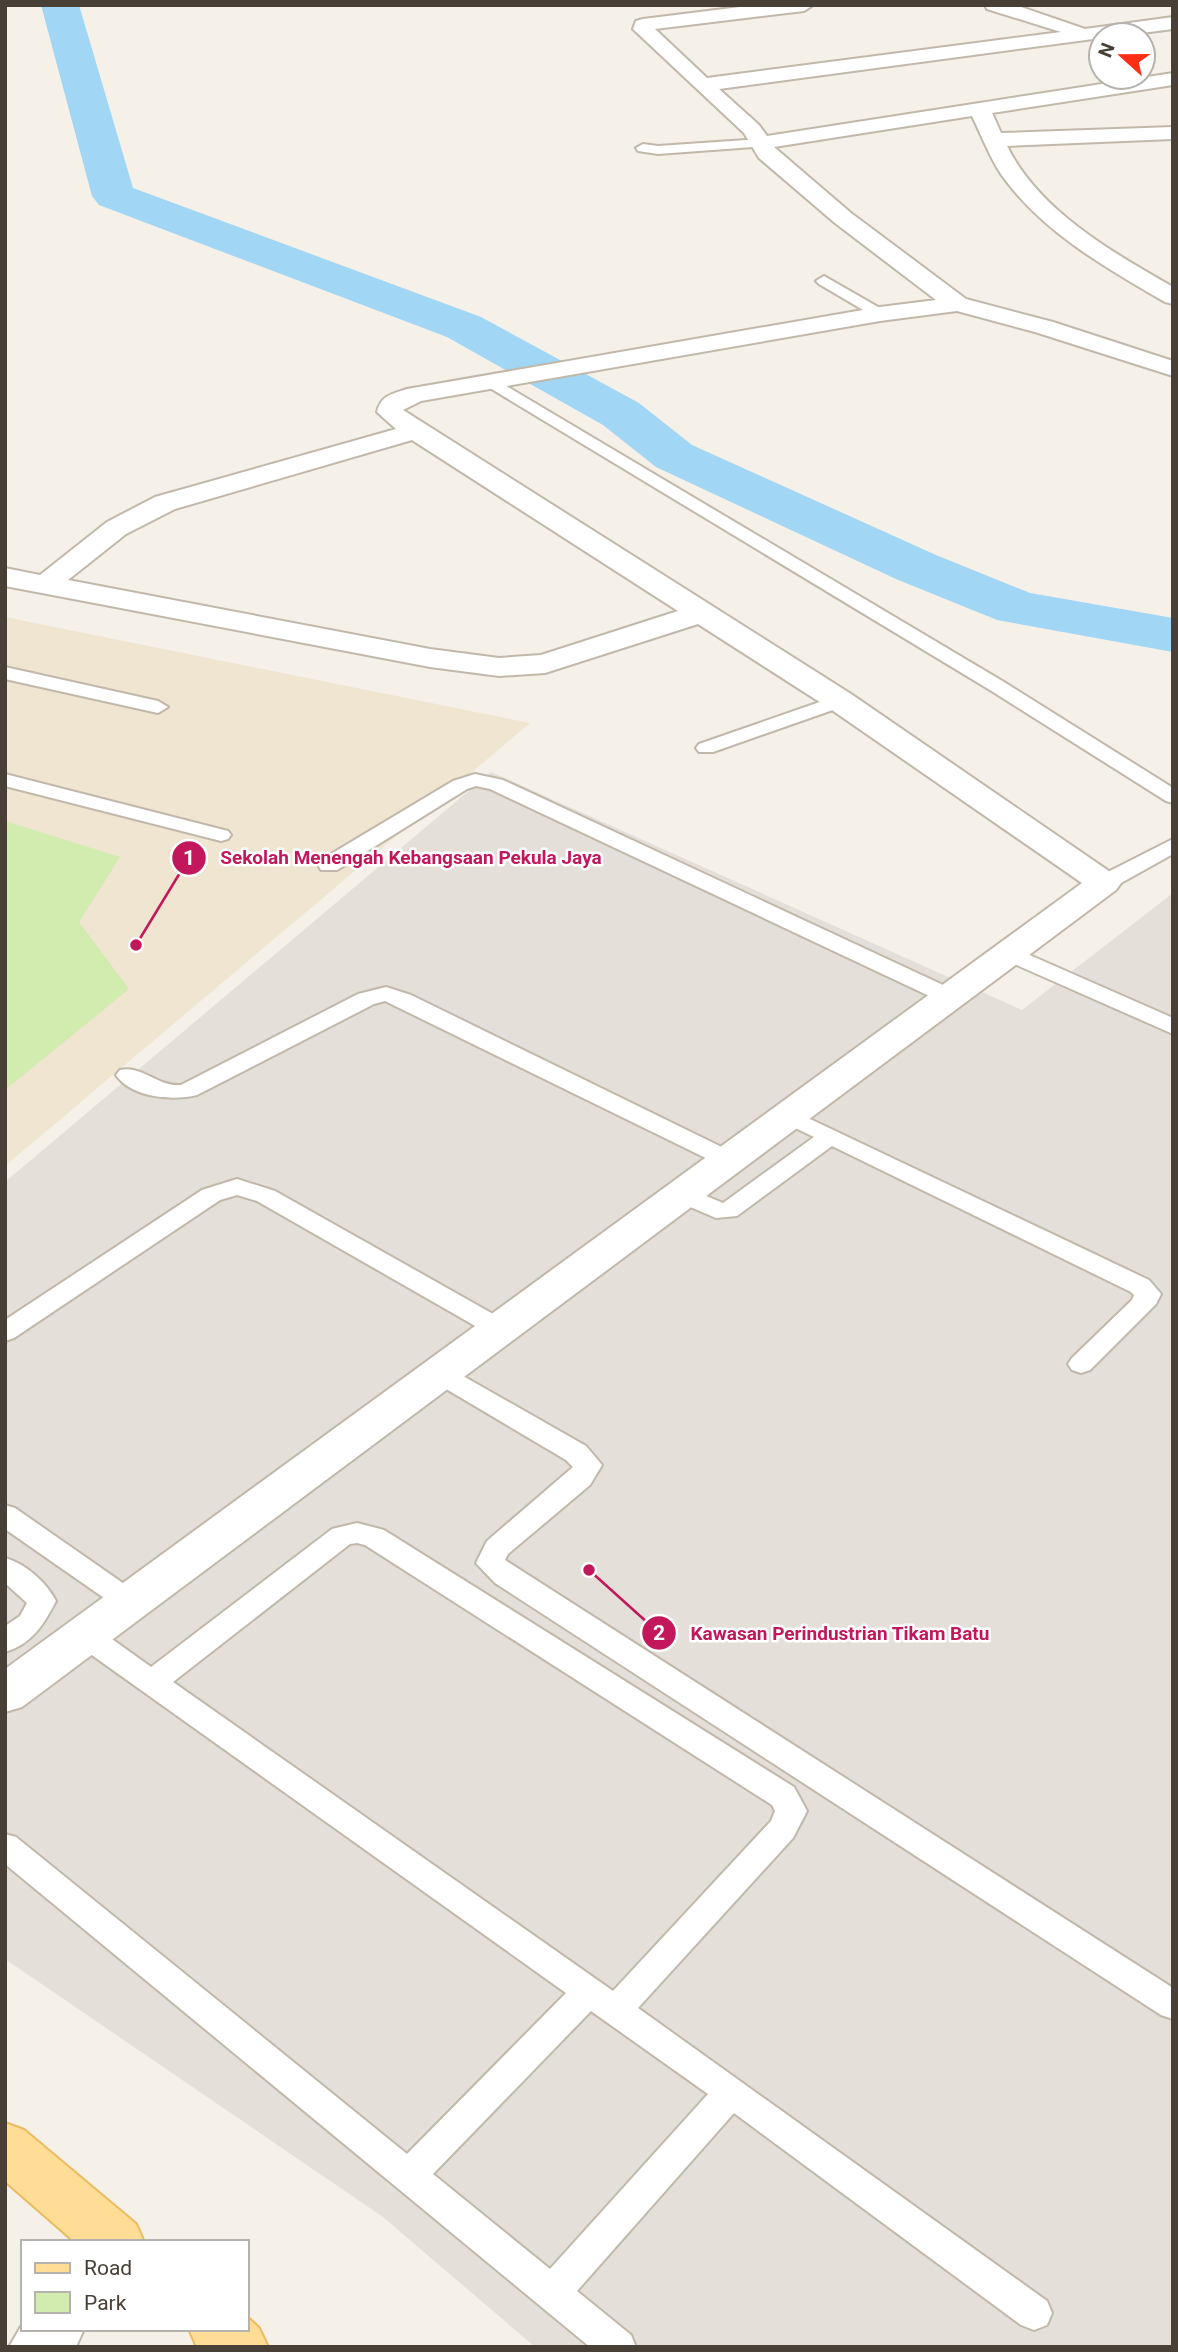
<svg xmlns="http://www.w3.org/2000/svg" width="1178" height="2352" font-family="Roboto,sans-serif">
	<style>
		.industrial { fill: #e4dfd9 }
		.education { fill: #efe5d1 }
		.green { fill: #d2ebae }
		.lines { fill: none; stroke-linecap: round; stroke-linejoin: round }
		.river { fill: #a1d6f4; fill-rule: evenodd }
		.service-casing { stroke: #c1b8aa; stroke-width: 4 }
		.minor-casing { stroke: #c1b8aa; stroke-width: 4 }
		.primary-casing { stroke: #eabb60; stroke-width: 4 }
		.service { fill: #fff; fill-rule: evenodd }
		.minor { fill: #fff; fill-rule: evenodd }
		.primary { fill: #ffdd96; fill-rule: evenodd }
		.leader { fill: none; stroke: #c2185b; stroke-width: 2.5 }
		.callout-dot { fill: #c2185b; stroke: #fff; stroke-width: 2.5 }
		.mark-label { font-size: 21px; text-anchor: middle; font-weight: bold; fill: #fff }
		.callout-label { font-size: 19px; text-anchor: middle; font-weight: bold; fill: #c2185b; stroke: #fff; stroke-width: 5; stroke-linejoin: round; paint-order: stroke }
	</style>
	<rect width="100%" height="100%" fill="#f5f0e8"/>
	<path class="industrial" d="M491,772L1022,1010L1173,893V2347H535L383,2217L5,1959V1182Z"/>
	<path class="education" d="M5,617L530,723L5,1166Z"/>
	<path class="green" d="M5,821L120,857L79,922L129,989L5,1090Z"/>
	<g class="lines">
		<path class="river" d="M41,5H79L133,188L481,317L639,403L692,445L936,555L1030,593L1173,618V652L997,620L896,579L656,467L603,425L447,337L99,205L92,196Z"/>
		<defs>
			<path id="service" d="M761,139L768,143L766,146L658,154L638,151L636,148L643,144L658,146Z
				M824,276L885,311L888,314L885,317H875L819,284L816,281Z
				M491,377L1004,682L1173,788V803L1166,801L990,690L485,385L483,382L485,379Z
				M5,667L158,701L168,707L158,713L5,679Z
				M840,695L850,701L847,705L713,752H699L696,748L699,744Z
				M5,774L228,831L231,835L228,839L221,841L5,786Z
				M475,774L503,780L958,992L961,997L958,1002H942L490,789L476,786L467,789L337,870H321L318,865L321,860L453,781Z
				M1173,839V854L1112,888H1096L1093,883L1096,878Z
				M1009,946L1173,1018V1034L1001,958L998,953L1001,948Z
				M386,987L411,995L738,1155L741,1160L738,1165L729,1167L720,1165L385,1001L374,1004L197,1095C173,1101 132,1098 116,1075L120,1070C142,1065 158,1087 181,1085L358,994Z
				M789,1109L1149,1280L1161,1294L1156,1304L1090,1370L1081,1373L1072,1370L1068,1364L1072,1358L1132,1300L1134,1295L1131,1292L832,1146L737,1216L716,1218L674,1200L671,1195L674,1190L683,1187L692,1190L723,1203L814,1137L781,1121L777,1116L781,1111Z
				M237,1179L275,1191L509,1323L513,1329L509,1335L500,1338L491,1335L257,1201L237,1195L220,1200L14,1338L5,1341V1320L202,1190Z
				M440,1365L449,1368L586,1446L602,1465L590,1485L508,1554L505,1560L1173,1988V2019L1161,2015L495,1583L476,1563L487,1541L573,1467L566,1460L431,1380L427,1374L431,1368Z
				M5,1505L15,1508L140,1595L144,1602L140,1609L130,1613L120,1609L5,1529Z
				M357,1523L384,1530L794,1787L807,1811L793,1838L638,2008L1047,2301L1052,2313L1047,2325L1034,2330L1021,2325L734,2113L577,2291L631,2335L636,2347H590L5,1864V1834L16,1837L407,2154L566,1993L75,1643L70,1635L75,1627L85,1624L95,1627L151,1667L332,1529ZM357,1543L365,1545L772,1805L775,1811L771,1821L613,1991L173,1682L350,1544ZM591,2011L708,2094L550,2269L433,2174Z
				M5,1558C26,1564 46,1582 56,1601C44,1624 32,1644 5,1652V1626L20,1616L27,1603L5,1583Z"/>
			<path id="minor" d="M756,5H813L804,11L655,29L707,78L1061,32L987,9L985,5H1015L1085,29L1173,17V29L1126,35H1101V38L719,89L759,125L767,136L1173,73V85L992,113L1001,133L1173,127V139L1007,146C1039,211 1112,252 1173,287V304L1165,302C1106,268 1041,231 1001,174C989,156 982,136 972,116L774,147L851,213L966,299L1053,322L1173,361V376L1035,332L957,311L880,321L421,401L403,410L851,694L1116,876L1121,883L1116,890L22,1707L5,1712V1669L1082,883L829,708L698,624L545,673L499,676L430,667L5,586V568L40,575L107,522L155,497L396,429L377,412C381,395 392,394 407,389L880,307L936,300L835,223L759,158L744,133L633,29L636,21L643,19ZM412,440L678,611L541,655L499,658L430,649L68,580L126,534L175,509Z
				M23,2323V2329H84L76,2347H9Z"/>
			<path id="primary" d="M5,2123L24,2130L136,2224L144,2242H75L5,2181Z
				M247,2317L259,2328L268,2347H197L189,2329H247Z"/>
		</defs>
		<use href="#service" class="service-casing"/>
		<use href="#minor" class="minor-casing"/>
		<use href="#primary" class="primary-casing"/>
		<use href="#service" class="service"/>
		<use href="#minor" class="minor"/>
		<use href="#primary" class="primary"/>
	</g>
	<path class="leader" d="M136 945L189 858M589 1570L659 1633"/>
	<g class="callout-dot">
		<circle cx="136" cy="945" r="7"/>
		<circle cx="589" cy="1570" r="7"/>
		<circle cx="189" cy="858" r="18"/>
		<circle cx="659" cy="1633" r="18"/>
	</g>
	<g class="mark-label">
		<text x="189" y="865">1</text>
		<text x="659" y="1640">2</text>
	</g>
	<g class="callout-label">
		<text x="411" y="864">Sekolah Menengah Kebangsaan Pekula Jaya</text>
		<text x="840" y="1640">Kawasan Perindustrian Tikam Batu</text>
	</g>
	<rect width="1178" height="2352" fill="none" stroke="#484036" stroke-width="14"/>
	<rect x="21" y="2240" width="228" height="91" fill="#ffffff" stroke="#b6b3af" stroke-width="2"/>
	<rect x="35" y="2263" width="35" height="10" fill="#ffdd96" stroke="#b6b3af" stroke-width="2"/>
	<text x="84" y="2275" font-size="21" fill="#484036">Road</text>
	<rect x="35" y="2292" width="35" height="21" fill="#d2ebae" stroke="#b6b3af" stroke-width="2"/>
	<text x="84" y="2310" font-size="21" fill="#484036">Park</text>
	<g transform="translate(1122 56) rotate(291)"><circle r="33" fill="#ffffff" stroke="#b6b3af" stroke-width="2"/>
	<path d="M0-5L12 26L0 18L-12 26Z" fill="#ff2e14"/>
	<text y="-10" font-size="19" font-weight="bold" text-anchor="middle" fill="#484036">N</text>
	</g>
</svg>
